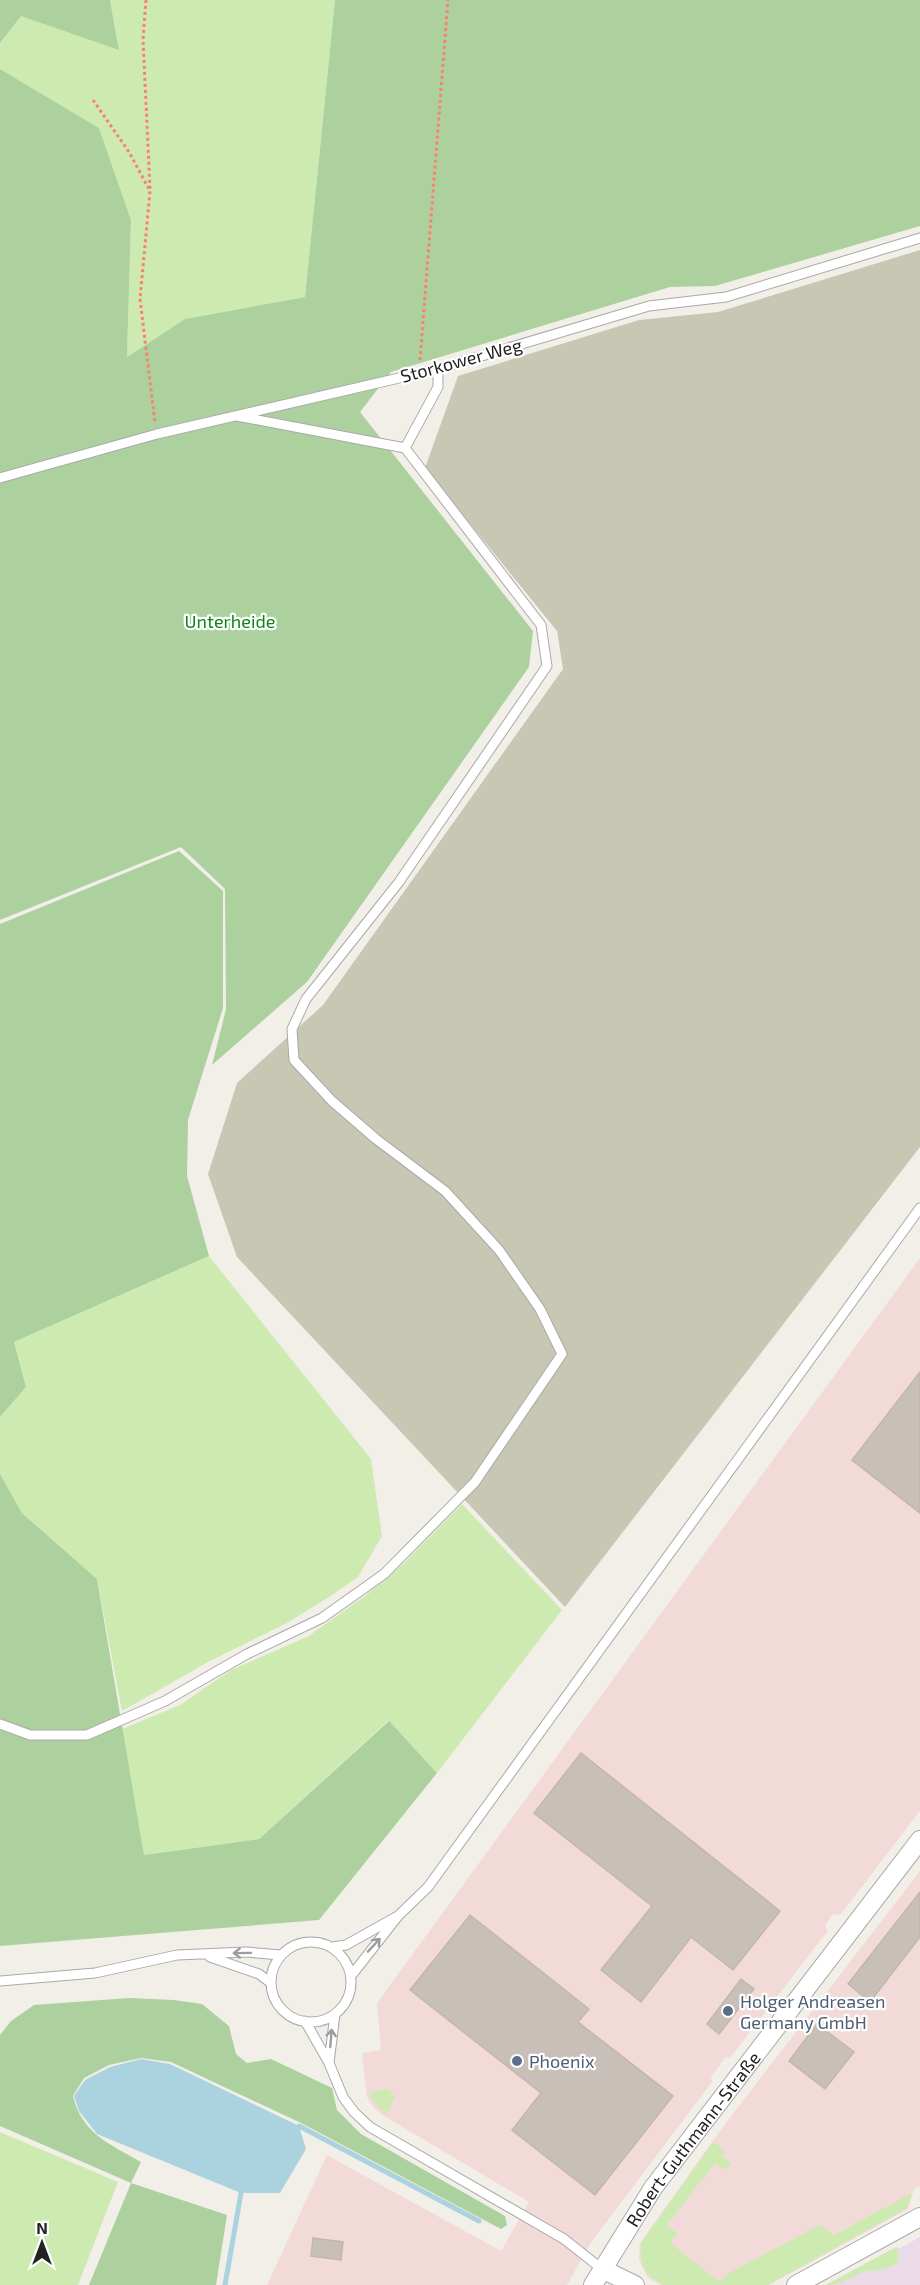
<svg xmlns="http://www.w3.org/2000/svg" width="920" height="2285" font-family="'Exo 2',sans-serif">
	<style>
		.commercial { fill: #f2dad9 }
		.industrial { fill: #ebdbe8 }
		.construction { fill: #c7c7b4 }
		.grass { fill: #cdebb0 }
		.forest { fill: #add19e }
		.water { fill: #aad3df }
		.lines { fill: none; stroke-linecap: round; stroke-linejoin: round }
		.stream { stroke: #aad3df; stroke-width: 5 }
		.building { fill: #c7bfb8; stroke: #c4b6ab; stroke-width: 1.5 }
		.service-casing { stroke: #a9a9a9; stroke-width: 11 }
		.minor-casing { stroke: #a9a9a9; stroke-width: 20 }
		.path { stroke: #fa8072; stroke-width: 3; stroke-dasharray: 3 3; stroke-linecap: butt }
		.service { stroke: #fff; stroke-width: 9 }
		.minor { stroke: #fff; stroke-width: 18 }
		.oneway { stroke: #9c9c9c }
		.service-dot { fill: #5c6f8a; stroke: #fff; stroke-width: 2 }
		.labels { text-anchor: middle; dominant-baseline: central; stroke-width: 4.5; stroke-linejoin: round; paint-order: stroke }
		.street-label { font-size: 18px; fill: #222; stroke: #fff }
		.park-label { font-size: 18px; fill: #0c8416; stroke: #fff }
		.service-label { font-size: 18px; fill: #4e5e75; stroke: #fff; text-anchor: start }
	</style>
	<rect width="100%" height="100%" fill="#f2efe9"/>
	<path class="commercial" d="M920,1258V1811L840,1915L833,1914L825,1925L828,1931L826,1933L730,2058L726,2057L711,2077L712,2082L592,2241L567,2285H267L327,2155L501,2251L529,2202L384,2116L373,2107L367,2097L362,2053L381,2050L377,2003Z
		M920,1871V2186L914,2189L908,2209L769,2285H661L648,2278L639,2260L640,2243L722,2128Z"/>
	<path class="industrial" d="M920,2237V2285H826L896,2247L900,2248Z"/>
	<path class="construction" d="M920,250V1147L565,1607L237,1257L208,1174L237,1083L323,1005L563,669L557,631L425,468L458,376L639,320L718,312Z"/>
	<path class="grass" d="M110,0H335L305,297L185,319L127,357L131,220L99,128L0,69V43L21,15L119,49Z
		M209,1256L371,1459L382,1536L358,1577L329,1597L287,1623L208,1662L122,1711L97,1579L22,1513L0,1474V1417L26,1387L14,1342Z
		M462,1504L562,1610L437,1773L388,1721L259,1839L144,1855L122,1729L180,1705L231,1670L307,1637L365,1596L404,1563Z
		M386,2089L393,2093L395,2100H391V2108L385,2114L369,2095L372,2092Z
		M0,2132L118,2182L78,2285H0Z
		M713,2142L725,2150L721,2156L731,2163L726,2170L715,2163L667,2225L677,2233L670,2243L720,2282L727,2274L820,2225L834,2235L912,2193L907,2208L768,2285H663C643,2274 640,2265 641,2243Z
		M896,2247C907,2270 880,2269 867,2271C851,2275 844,2285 826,2285Z"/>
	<path class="forest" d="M0,0H110L119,50L21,16L0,43Z
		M335,0H920V226L715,286L670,287L391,372L360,412L533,631L529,667L307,982L212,1065L226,1009L225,889L181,847L0,920V69L99,128L131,220L127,357L185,319L305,297Z
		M179,851L223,891V1008L188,1120L187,1176L209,1256L14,1342L26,1387L0,1417V924Z
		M0,1474L22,1513L97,1579L144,1855L259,1839L389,1721L437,1773L319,1920L0,1946Z
		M129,1998L174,2000L202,2004L229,2026L236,2054L247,2063L271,2059L332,2088L337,2110L361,2134L505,2216L507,2225L501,2229L301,2123L171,2062L141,2058L109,2065L84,2078L73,2096C82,2134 110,2144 141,2162L131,2183L227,2215L216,2285H89L131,2183L0,2126V2035L11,2021L34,2005Z"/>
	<path class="water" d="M141,2059L170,2064L299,2126L306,2149L280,2193H241L97,2134L79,2111L74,2096L85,2080L110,2067Z"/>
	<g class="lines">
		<path class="stream" d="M299,2126L479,2221
			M225,2285L241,2193"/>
	</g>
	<path class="building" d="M920,1372V1513L852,1460Z
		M581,1753L780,1911L733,1970L691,1937L641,2002L601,1970L652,1906L534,1813Z
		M920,1892V1937L870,2002L848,1984Z
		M470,1915L589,2009L578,2022L673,2096L595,2195L512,2130L541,2093L410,1990Z
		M741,1979L754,1989L719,2034L707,2024Z
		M817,2024L854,2052L825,2089L789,2061Z
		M313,2238L343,2242L341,2260L311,2256Z"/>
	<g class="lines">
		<defs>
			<path id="service" d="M237,416L405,448L438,387V369
				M0,478L157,434L438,369L649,306L726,297L920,238
				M0,1724L30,1735H87L165,1701L247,1654L322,1618L384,1574L475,1482L562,1354L540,1309L499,1250L445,1191L376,1139L332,1101L294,1060L292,1029L306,999L399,882L547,666L541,625L405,448
				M271 1982a40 40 0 1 1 80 0a40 40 0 1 1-80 0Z
				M332,1947L346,1945L396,1917
				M210,1957L259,1974L271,1983
				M351,1976L398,1916L428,1887L920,1208
				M0,1981L95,1973L177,1955L246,1952L281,1955
				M305,2021L329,2063L343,2097L354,2112L370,2127L564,2239L602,2269
				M329,2063L335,2014"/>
			<g id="minor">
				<path d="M602,2269L635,2285"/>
				<path id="s1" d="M593,2285L653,2188L920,1840"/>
				<path d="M796,2285L920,2217"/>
			</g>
		</defs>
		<use href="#service" class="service-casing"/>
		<use href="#minor" class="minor-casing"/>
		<path class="path" d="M146,0L143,39L150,189
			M93,100L129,152L150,191L140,299L155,423
			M420,360L448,0"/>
		<use href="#service" class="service"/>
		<use href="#minor" class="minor"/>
	</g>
	<defs><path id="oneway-shaft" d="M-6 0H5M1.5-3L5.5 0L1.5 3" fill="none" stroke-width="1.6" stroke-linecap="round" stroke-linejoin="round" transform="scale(1.5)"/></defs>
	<g class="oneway">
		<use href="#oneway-shaft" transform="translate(374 1945) rotate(-47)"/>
		<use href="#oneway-shaft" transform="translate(242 1953) rotate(179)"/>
		<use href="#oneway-shaft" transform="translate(331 2038) rotate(-85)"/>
	</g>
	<g class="service-dot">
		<circle cx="728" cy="2011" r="6"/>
		<circle cx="517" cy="2061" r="6"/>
	</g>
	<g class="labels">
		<g class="street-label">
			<text transform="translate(461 360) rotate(-15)">Storkower Weg</text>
			<text stroke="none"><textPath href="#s1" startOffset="177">Robert-Guthmann-Straße</textPath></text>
		</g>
		<g class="park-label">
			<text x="230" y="621">Unterheide</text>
		</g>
		<g class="service-label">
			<text x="740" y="2001">Holger Andreasen<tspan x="740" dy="21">Germany GmbH</tspan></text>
			<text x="529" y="2061">Phoenix</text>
		</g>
	</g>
	<g transform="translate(42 2243)" stroke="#ffffff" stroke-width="4.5" paint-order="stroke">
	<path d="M0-4.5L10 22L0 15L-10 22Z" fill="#222222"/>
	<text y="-9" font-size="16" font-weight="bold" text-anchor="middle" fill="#222222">N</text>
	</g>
</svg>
